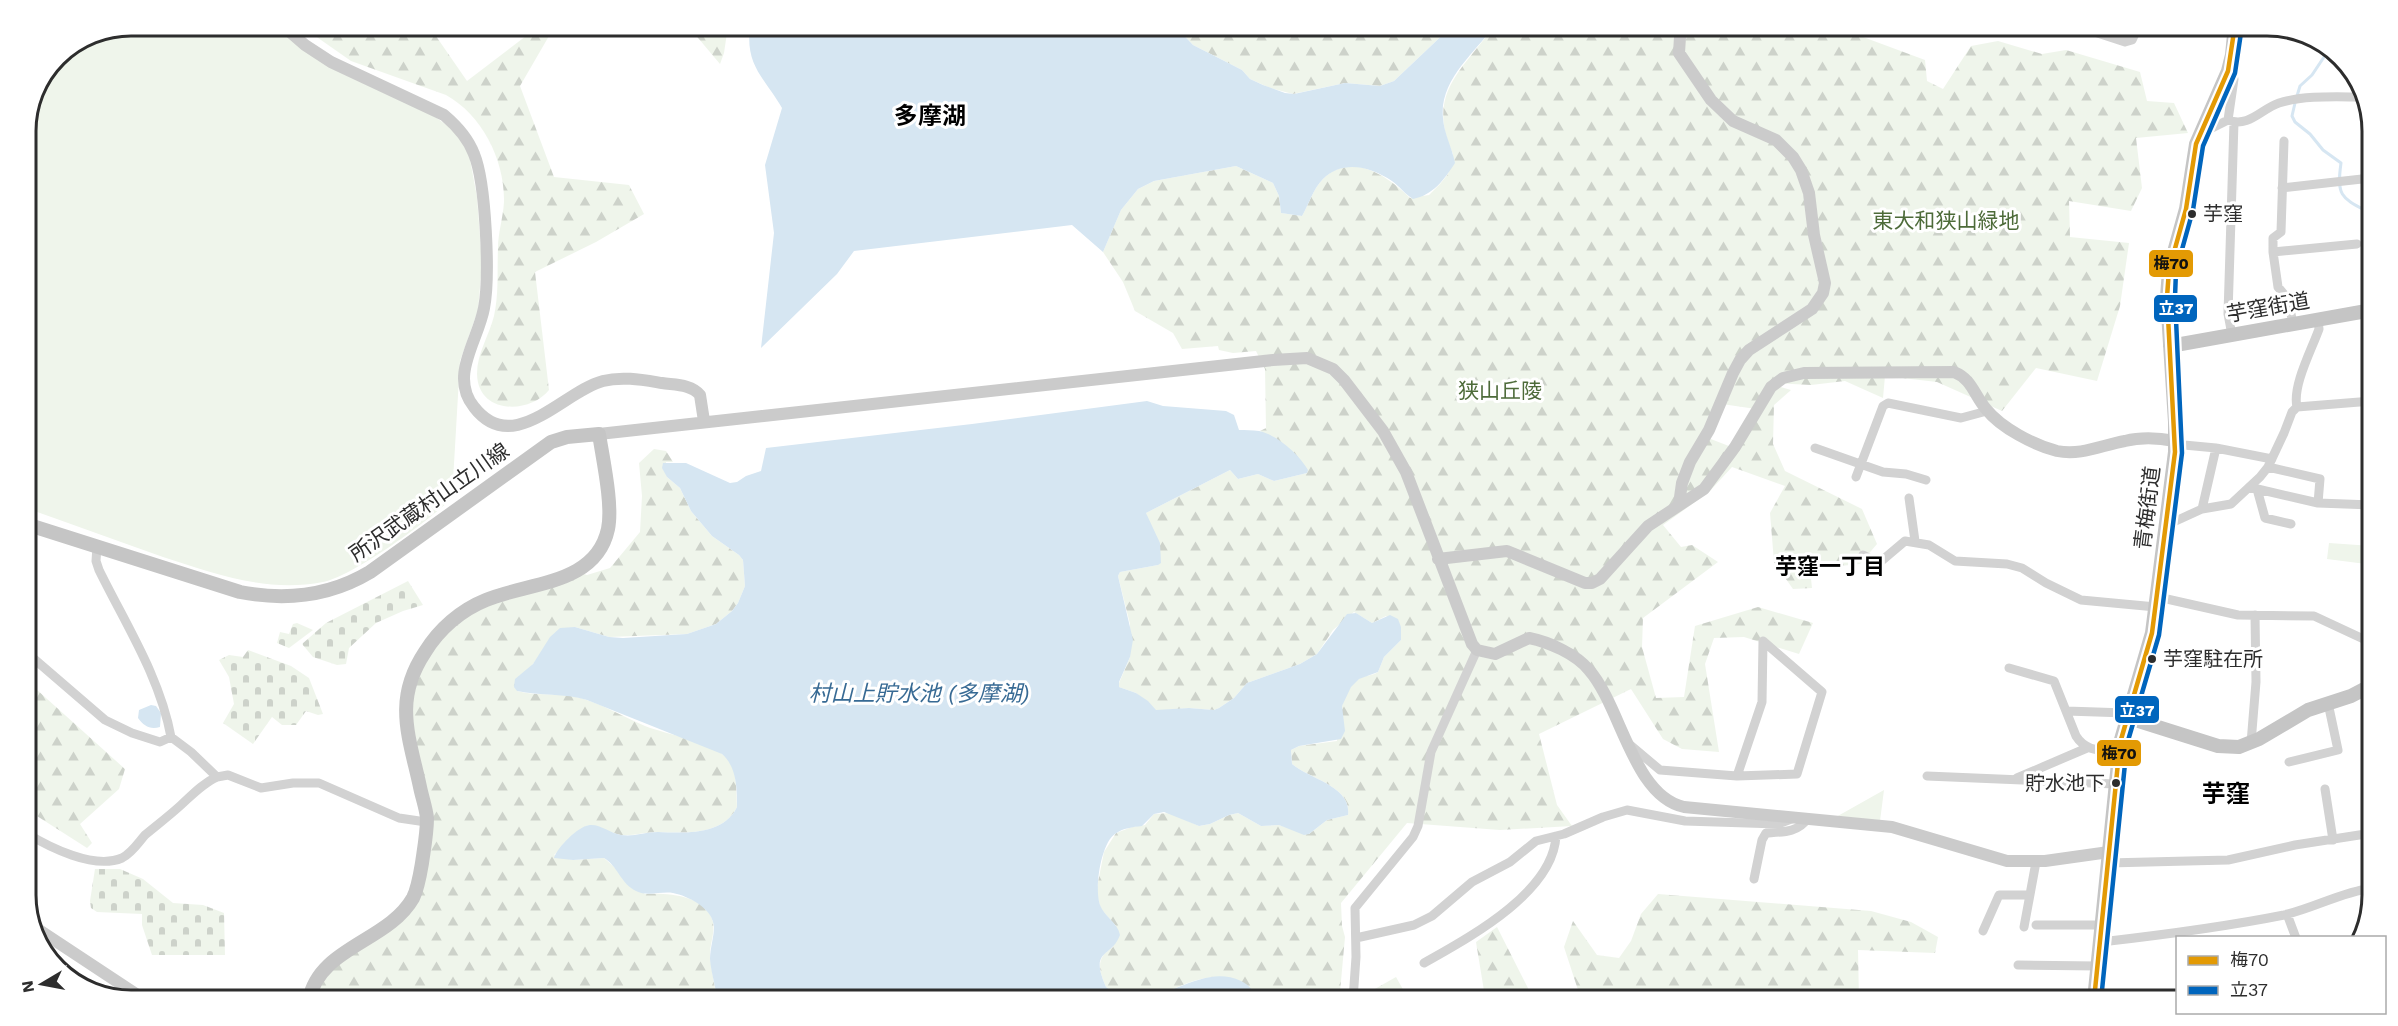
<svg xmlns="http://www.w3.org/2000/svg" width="2398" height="1026" font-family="'Work Sans','Noto Sans JP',sans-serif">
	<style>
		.green { fill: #eff5eb }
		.forest { fill: url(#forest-firs) }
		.cemetery { fill: url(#cemetery-stones) }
		.water { fill: #d6e6f2 }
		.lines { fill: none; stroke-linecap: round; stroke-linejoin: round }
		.stream { stroke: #d6e6f2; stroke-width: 3 }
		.street { stroke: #d2d2d2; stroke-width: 9 }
		.secondary { stroke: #cbcbcb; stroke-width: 12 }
		.primary { stroke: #c5c5c5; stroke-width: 14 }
		.bus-1-casing { stroke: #fff; stroke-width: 9 }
		.bus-2-casing { stroke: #fff; stroke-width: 9 }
		.bus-1 { stroke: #e39a04; stroke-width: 4.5 }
		.bus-2 { stroke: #0065bd; stroke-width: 4.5 }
		.bus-dot { fill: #2d2d2d; stroke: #fff; stroke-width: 2 }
		.labels { text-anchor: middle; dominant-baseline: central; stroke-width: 6; stroke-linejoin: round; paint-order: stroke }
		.bus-label { font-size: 20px; fill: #2d2d2d; stroke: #fff; text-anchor: start }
		.park-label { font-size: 21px; fill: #4d6b39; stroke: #fff }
		.street-label { font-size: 21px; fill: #2d2d2d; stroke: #fff }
		.neighbourhood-label { font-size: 22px; font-weight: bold; fill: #000; stroke: #fff }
		.water-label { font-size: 22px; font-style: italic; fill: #376a94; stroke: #fff }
		.quarter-label { font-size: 24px; font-weight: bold; fill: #000; stroke: #fff }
		.rim { fill: none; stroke: #2d2d2d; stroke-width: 3 }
		.line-badge { stroke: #fff; stroke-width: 2 }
		.badge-label { font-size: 16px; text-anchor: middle; font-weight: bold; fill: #fff }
		.pale-badge-label { font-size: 16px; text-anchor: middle; font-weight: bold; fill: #111 }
	</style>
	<defs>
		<pattern id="forest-firs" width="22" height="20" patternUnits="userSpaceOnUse" patternTransform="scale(1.5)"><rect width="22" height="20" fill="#eff5eb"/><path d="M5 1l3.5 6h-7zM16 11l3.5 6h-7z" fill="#cdd2ca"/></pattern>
		<pattern id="cemetery-stones" width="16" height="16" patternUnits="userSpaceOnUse" patternTransform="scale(1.5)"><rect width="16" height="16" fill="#eff5eb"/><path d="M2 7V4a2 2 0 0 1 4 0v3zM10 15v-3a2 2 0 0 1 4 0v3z" fill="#cdd2ca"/></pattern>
	</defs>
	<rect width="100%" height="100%" fill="#fff"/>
	<path class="green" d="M131,25H276L431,114L455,131L469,154L477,197L482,263L478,310L460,361L452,498C430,520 352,577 323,582C267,593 216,574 163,557C117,541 72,524 26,508V125L57,56L91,33Z
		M2329,543L2372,546V597L2364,594L2366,564L2327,559Z
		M1884,790L1880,821L1836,817Z"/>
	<path class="forest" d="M301,26H429L467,81L539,26H545L549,36L520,86L554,177L629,185L644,214L596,242L535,272L549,390C530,414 478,415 477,374C477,353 489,336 494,316C499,294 497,271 498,248C498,233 503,218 504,202C505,160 482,115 446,95L351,61Z
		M688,26H728L724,53L720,64Z
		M1175,26H1452L1394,81L1380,86L1345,83L1293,94L1270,88L1250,79L1242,70L1193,45Z
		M1494,26H1852L1855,34L1925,60L1927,81L1943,89L1971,46L1998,41L2042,54L2066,50L2140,72L2147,101L2174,103L2188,133L2136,138L2142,188L2131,211L2069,201L2070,237L2129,243L2120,306L2097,381L2036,368L2002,411L1937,382L1885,376L1883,398L1845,381L1811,385L1773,383L1756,409L1715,403L1703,436L1734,448L1777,386L1791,390L1774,405L1773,444L1785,471L1862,509L1877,544L1860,564L1810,569L1812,588L1793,589L1774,562L1770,513L1785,486L1732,467L1709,492L1663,525L1681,547L1692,545L1718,562L1643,618L1642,647L1656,698L1684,697L1695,626L1758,607L1813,623L1799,654L1744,637L1714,638L1705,664L1719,752L1682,749L1663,739L1631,689L1539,734L1557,805L1572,826L1500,830L1407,823L1341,903L1342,926L1345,937L1340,992L1366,994L1396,977L1409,1000H1261C1252,992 1244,982 1231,979C1187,966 1151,1020 1106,987C1098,969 1096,957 1113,947L1116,926L1101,909L1096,892L1104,852L1116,833L1132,827L1145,825L1154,814L1170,813L1199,826L1210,824L1229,815L1238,813L1261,826L1279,825L1309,834L1327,820L1348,815C1352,786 1309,779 1292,764L1291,750L1299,746L1337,741C1339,721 1340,690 1360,678C1366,675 1372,676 1378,672L1384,657L1401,640V627L1386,616L1372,623L1354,612L1333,630L1317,654L1300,664L1247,683L1234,698L1219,708L1214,710L1189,708L1156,711L1136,693L1119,687V683L1130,657V624L1118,576L1120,572L1158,565L1146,513L1230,470L1238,479L1258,474L1274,481L1307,473L1276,440L1260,431L1266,428L1265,369L1256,351L1233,353L1219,350L1218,346L1182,349L1173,333L1135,311L1123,282L1103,252L1121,210L1138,189L1154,181L1236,166L1273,183L1279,196L1281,213L1302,216C1309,204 1313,189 1323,179C1351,151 1388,176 1410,198L1429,195L1440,184L1448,174L1453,154C1425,93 1463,70 1494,26Z
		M654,449L666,451L673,462H666L667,477L680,488L691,511L712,536L739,555L743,560L745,586L738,603L732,611L716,624L687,634L609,637L575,627L541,654L529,669L519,676L517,691C535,696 554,693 572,696C598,701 621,716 645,726C668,735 710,741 727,758C738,770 736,792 737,807C723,836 684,833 658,832C645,832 634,836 621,835C608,833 598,824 586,826L554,855L573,860L604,858L645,894C666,893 706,894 713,922C715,933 710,944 710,954C711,970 715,985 717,1000H309L313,984L405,909L426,822L407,727L408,686L457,616L578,572L587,575L610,568L640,532L642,496L639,463Z
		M26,680L125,769L119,789L80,824L92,843L87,848L26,809Z
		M1658,894L1871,911L1911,922L1938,937L1935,953L1858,950L1859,1000H1562L1579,993L1564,947L1573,921L1597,955L1619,958L1631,941L1641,914Z
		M1497,927L1534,1000H1480L1485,997L1476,942Z
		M46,955L109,996L91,993L47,959Z"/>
	<path class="cemetery" d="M408,581L423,605L403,611L376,623L349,648L346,664L337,665L313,657L302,644L326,623Z
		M297,623L313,630L289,648L277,643L280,632L289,634L293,624Z
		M248,650L291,666L309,678L323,714L318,715L306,711L296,725H282L272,717L253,744L223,723L234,704L229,677L219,660L229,655L243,657Z
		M95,869H120L143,879L173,903L203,905L224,913L225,955H152L142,925V914L97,912L91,908L90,901Z"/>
	<path class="water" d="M750,26H1175L1193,45L1242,70L1250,79L1263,85L1285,93L1294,94L1345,83L1380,86L1394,81L1452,26H1494C1475,53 1439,80 1443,118C1444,134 1452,147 1455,163C1444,180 1433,195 1413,199C1405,194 1399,186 1392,181C1371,167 1343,159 1323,179C1313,189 1309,204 1302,216L1281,213L1279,196L1273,183L1236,166L1154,181L1138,189L1121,210L1103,252L1072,225L854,251L837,274L761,348L774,233L765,165L782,108C764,77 745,66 750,26Z
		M1147,401L1163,406L1226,411L1234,415L1239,430C1245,430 1253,430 1259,431C1277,435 1299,454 1308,470L1307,473L1274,481L1258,474L1238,479L1230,470L1146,513L1160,543L1161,563L1158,565L1120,572L1118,576L1133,640L1130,657L1119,682V687L1136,693L1148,701L1156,710L1189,708L1214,710L1219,708L1234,698L1247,683L1300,664L1317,654L1347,614L1356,613L1372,623L1390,615L1398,619L1401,627V640L1384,657L1378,672L1359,679L1351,687L1342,706L1345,731L1341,739L1299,746L1291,750L1292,764C1309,779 1352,786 1348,815L1327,820L1309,834L1304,835L1279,825L1261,826L1238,813L1229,815L1210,824L1199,826L1164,812L1154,814L1142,826C1133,827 1123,828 1115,834C1101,843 1094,889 1100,905C1104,916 1118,923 1120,935C1111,959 1089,948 1106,987C1153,1022 1195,959 1241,981C1250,985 1255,994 1261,1000H717C716,987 711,973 710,959C710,948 714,937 714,927C713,908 688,896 673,893C661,891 647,897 636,891C621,884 617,865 604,858L573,860L554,858C557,848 578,826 590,825C600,824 610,833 621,835C634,837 645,832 658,832C684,833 723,836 737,807C737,789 737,767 722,754L587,700C564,693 540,696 517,691L514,687L515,679L533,664L550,637L560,628L575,627L609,637L623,638L687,634L716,624L732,611L738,603L745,586L743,560L739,555L712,536L691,511L680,488L667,477L662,468L663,463H686L730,483L737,482L746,476L761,471L766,448L972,424Z
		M151,705L156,706L161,713L160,727C150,730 144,726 138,718L139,710Z"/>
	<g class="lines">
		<path class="stream" d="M2297,96L2300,86L2312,75L2328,51
			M2295,103L2292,116L2295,122L2310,134L2323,150L2341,163C2336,198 2342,198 2372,214"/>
		<path class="street" d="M2073,25L2125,42L2132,40L2139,25
			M2228,71L2234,79L2228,120
			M2202,129L2212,128L2228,120C2249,128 2261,109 2279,103C2305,95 2336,97 2363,97
			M2284,141L2281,232L2273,238V252L2278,287L2288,299L2293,324
			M2282,188L2362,179L2372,171
			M2273,252L2357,244
			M2232,335L2228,314L2234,122
			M2297,407C2292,386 2312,349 2319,329L2318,320
			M2175,441L2184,445L2216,448L2272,459
			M1815,448L1883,472L1906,474L1926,480
			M2268,467L2320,479L2318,503
			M1856,477L1883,406L1888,403L1961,418L1987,411
			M2249,487L2318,503L2372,505
			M2257,489L2265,518L2291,524
			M1909,498L1915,541
			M2202,509L2216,448
			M2167,525L2202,509L2231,504L2260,477L2268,467L2284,433L2292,412L2297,407L2372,401
			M26,541L31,526
			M97,546L96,561L99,570C126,625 160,677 171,737
			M1863,555L1879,563L1905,541L1929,545L1955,561L2007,564L2022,568L2046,583L2081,600L2156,607
			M2158,597L2238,615L2314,616L2372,643
			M26,652L105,720L132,733L160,742L171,737L191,752L217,777C203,783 192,795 181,805C169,816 157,825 145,835C138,843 132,853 122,858C94,870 49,847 26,833
			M2009,668L2054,681L2076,736C2086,752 2101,750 2119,752
			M2066,711L2127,713
			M2251,743L2256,682L2255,615
			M1629,744L1660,770L1737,776L1797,774L1822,692L1763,641L1762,702L1737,776
			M2289,762L2338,750L2328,703
			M1927,776L2115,784
			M217,777L228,775L261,788L293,783H319L399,818L426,822
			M2017,778L2087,748
			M2325,789L2333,840
			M2108,863L2228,860L2295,845L2372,833
			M1754,879L1762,840L1766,833C1782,832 1798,833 1808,818
			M2287,914L2296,938
			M2036,925H2102
			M2024,927L2036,862
			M1983,931L1999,895H2030
			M1356,938L1414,925L1432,916L1472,882L1510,862L1536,841L1564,834L1603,817L1627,810L1685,821L1778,824L1794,818
			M2101,942C2162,935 2224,927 2284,915C2314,908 2342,892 2372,888
			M1424,963C1468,938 1553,893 1556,836
			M2018,965L2098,966
			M1353,1000L1356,957L1355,908L1413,837L1418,826L1431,752L1477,650"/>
		<path class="secondary" d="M282,25L305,45L331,62L444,115C457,126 468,138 474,154C486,183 490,277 484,308C478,341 449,376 474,407C513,458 564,391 603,381C622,376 643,380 662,383C675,385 691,384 700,395L704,421
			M599,434L1273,360L1307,358L1333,369L1344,380L1383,431L1406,472L1472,644L1477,650L1495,654L1529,638C1549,642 1576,654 1589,670C1621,706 1633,796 1684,807L1892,827L2007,861H2045L2109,852
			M1679,504L1682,483L1690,462L1709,430L1733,373L1740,360L1749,350L1812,309L1823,293L1825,283L1814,235L1809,193L1801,170L1793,157L1776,140L1733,121L1711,100L1679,53L1680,37L1687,25
			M1438,559L1507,551L1585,583H1592L1600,579L1648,526L1704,489L1735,447L1771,387L1783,378L1804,373L1954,372C1972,379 1974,395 1986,409C2001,428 2034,445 2057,451C2081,456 2102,445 2125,441C2141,437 2159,438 2175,441
			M36,928L145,1000"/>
		<path class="primary" d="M2170,346L2372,310
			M26,524L240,592C286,601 330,596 370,572L551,442L567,437L599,434C603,460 613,505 608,529C596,585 529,582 486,600C461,610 439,629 425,652C393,700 409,736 420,787C422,797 426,808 427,818C427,833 424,849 422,863C420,875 418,888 413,898C388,942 319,947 309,1000
			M2126,717L2218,746L2239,747L2259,739L2308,710L2351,696L2372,685
			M2094,1000L2120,743L2152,633L2175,452V422L2167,297L2169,270L2186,209L2196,144L2228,71L2232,55L2235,25"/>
		<defs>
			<path id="bus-1" d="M2094,1000L2120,743L2152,633L2175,452L2167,297L2169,270L2186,209L2196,144L2228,71L2235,25"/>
			<path id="bus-2" d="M2101,1000L2127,744L2159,635L2182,453L2175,297L2176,271L2193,210L2203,146L2235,73L2242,26"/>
		</defs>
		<use href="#bus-1" class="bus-1-casing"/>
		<use href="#bus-2" class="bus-2-casing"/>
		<use href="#bus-1" class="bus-1"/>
		<use href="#bus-2" class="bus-2"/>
	</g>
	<g class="bus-dot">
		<circle cx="2192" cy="214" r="5"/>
		<circle cx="2152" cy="659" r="5"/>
		<circle cx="2116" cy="783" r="5"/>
	</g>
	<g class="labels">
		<g class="bus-label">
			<text x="2203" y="214">芋窪</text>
			<text x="2163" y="659">芋窪駐在所</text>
			<text x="2105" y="783" text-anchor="end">貯水池下</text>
		</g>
		<g class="park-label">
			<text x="1946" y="220">東大和狭山緑地</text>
			<text x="1500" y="390">狭山丘陵</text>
		</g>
		<g class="street-label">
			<text transform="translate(2268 307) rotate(-10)">芋窪街道</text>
			<text transform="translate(429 502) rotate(-35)">所沢武蔵村山立川線</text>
			<text transform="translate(2147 508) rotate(-83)">青梅街道</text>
		</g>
		<g class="neighbourhood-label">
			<text x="1830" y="566">芋窪一丁目</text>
		</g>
		<g class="water-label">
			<text x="919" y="693">村山上貯水池 (多摩湖)</text>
		</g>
		<g class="quarter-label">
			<text x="930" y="116">多摩湖</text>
			<text x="2226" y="794">芋窪</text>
		</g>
	</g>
	<path d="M0 0H2398V1026H0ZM131 36H2267A95 95 0 0 1 2362 131V895A95 95 0 0 1 2267 990H131A95 95 0 0 1 36 895V131A95 95 0 0 1 131 36Z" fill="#fff" fill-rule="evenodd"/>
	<path class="rim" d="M131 36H2267A95 95 0 0 1 2362 131V895A95 95 0 0 1 2267 990H131A95 95 0 0 1 36 895V131A95 95 0 0 1 131 36Z"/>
	<g class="line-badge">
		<rect x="2148" y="249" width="46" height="29" rx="6" fill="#e39a04"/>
		<rect x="2153" y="294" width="45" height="29" rx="6" fill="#0065bd"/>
		<rect x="2114" y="695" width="46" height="29" rx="6" fill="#0065bd"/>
		<rect x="2096" y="739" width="46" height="28" rx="6" fill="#e39a04"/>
	</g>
	<g class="badge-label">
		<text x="2176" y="314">立37</text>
		<text x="2137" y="716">立37</text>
	</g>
	<g class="pale-badge-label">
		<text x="2171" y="269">梅70</text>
		<text x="2119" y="759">梅70</text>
	</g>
	<rect x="2176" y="936" width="210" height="78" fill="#ffffff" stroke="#ababab" stroke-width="1.5"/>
	<rect x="2188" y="956" width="30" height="9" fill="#e39a04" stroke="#ababab" stroke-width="1.5"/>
	<text x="2230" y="966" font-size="18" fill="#2d2d2d">梅70</text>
	<rect x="2188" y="986" width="30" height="9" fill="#0065bd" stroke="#ababab" stroke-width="1.5"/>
	<text x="2230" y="996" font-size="18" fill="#2d2d2d">立37</text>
	<g transform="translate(42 984) rotate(260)" stroke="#ffffff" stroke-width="4.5" paint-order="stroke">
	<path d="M0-4.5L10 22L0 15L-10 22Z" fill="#2d2d2d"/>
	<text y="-9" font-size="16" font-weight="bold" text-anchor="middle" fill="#2d2d2d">N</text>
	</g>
</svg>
